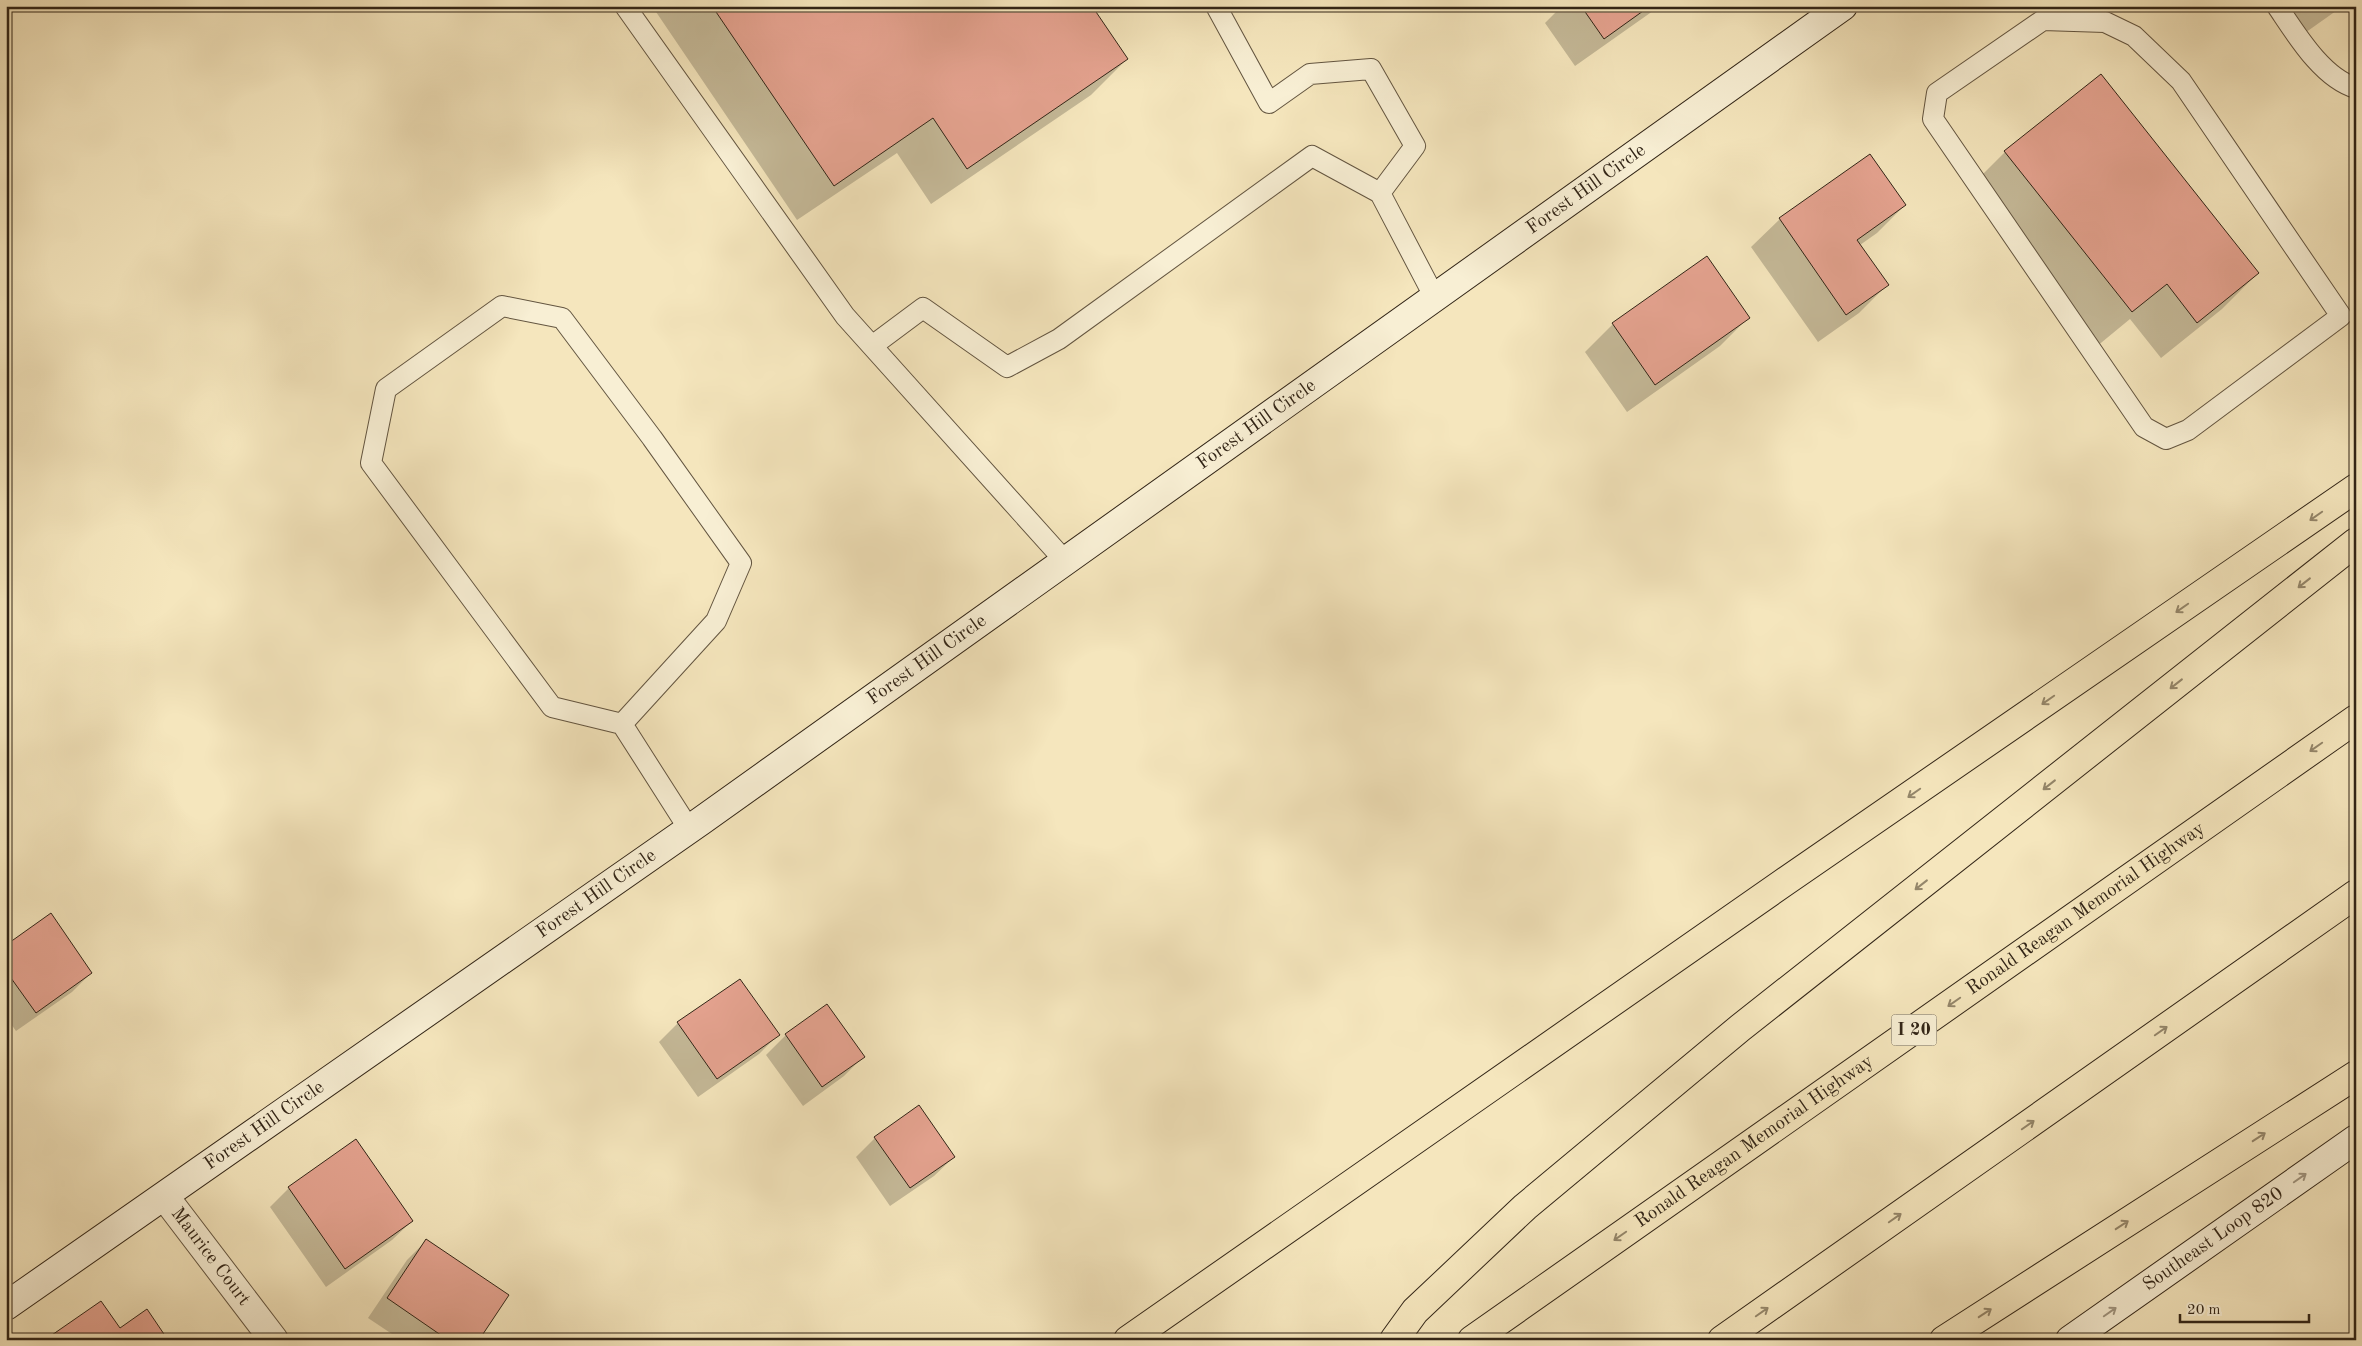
<svg xmlns="http://www.w3.org/2000/svg" width="2362" height="1346" font-family="'Old Standard TT',serif">
	<style>
		.shadow { fill: #0003 }
		.building { fill: #e5a390; stroke: #322517 }
		.lines { fill: none; stroke-linecap: round; stroke-linejoin: round }
		.lane-casing { stroke: #635540; stroke-width: 22 }
		.street-casing { stroke: #635540; stroke-width: 30 }
		.secondary-casing { stroke: #322517; stroke-width: 30 }
		.highway-casing { stroke: #322517; stroke-width: 30 }
		.lane { stroke: #f8efd4; stroke-width: 20 }
		.street { stroke: #f8efd4; stroke-width: 28 }
		.secondary { stroke: #f8efd4; stroke-width: 28 }
		.highway { stroke: #f5e6bd; stroke-width: 28 }
		.oneway { stroke: #94866a }
		.oneway2 { stroke: #9f947f }
		.labels { text-anchor: middle; dominant-baseline: central; stroke-width: 4; stroke-linejoin: round; paint-order: stroke }
		.shield { fill: #f8efd4; stroke: #6d6250; stroke-width: 1 }
		.shield-label { font-size: 18px; font-weight: bold; fill: #322517 }
		.street-label { font-size: 19px; fill: #322517; stroke: #f8efd4 }
	</style>
	<rect width="100%" height="100%" fill="#f5e6bd"/>
	<filter id="stains"><feTurbulence type="fractalNoise" baseFrequency=".004" numOctaves="4"/><feColorMatrix values="0 0 0 0 .2 0 0 0 0 .09 0 0 0 0 .02 0 0 0 .5 -.17"/></filter>
	<radialGradient id="worn" r=".72"><stop offset=".6" stop-color="#630" stop-opacity="0"/><stop offset="1" stop-color="#630" stop-opacity=".3"/></radialGradient>
	<path class="shadow" d="M652,6H1091L1127,59L1091,95L931,204L897,153L797,220Z
		M1562,6H1660L1575,66L1545,23Z
		M2282,6H2343L2302,35Z
		M2005,152L2258,273L2222,309L2161,358L2130,319L2096,347L1969,188Z
		M1870,156L1905,205L1877,233L1860,245L1887,285L1859,313L1818,342L1751,247L1780,219Z
		M1748,318L1720,346L1627,412L1585,352L1613,324Z
		M6,946L91,973L72,992L16,1031L6,1017Z
		M827,1005L864,1056L844,1076L803,1106L766,1055L786,1035Z
		M678,1023L778,1035L759,1054L698,1097L659,1042Z
		M875,1138L954,1157L934,1176L890,1206L856,1157Z
		M289,1188L412,1221L392,1240L326,1287L270,1207Z
		M426,1241L477,1340H401L368,1318L407,1260Z"/>
	<path class="building" d="M712,6H1092L1128,59L967,169L933,118L834,186Z
		M1581,6H1650L1604,39Z
		M2101,74L2259,273L2197,323L2167,284L2132,312L2004,151Z
		M1870,154L1906,205L1857,240L1889,285L1846,315L1779,218Z
		M1707,256L1750,318L1655,385L1612,323Z
		M51,913L92,973L36,1013L6,971V945Z
		M740,979L780,1035L717,1079L677,1022Z
		M827,1004L865,1057L822,1087L785,1034Z
		M919,1105L955,1157L910,1188L874,1137Z
		M356,1139L413,1221L345,1269L288,1187Z
		M426,1239L509,1295L479,1340H448L387,1298Z
		M101,1301L120,1328L147,1309L168,1340H50L49,1337Z"/>
	<g class="lines">
		<defs>
			<path id="lane" d="M625,6L845,316L1065,561
				M1216,6L1269,103L1310,74L1371,69L1415,146L1380,193L1435,298
				M2277,6C2296,34 2322,78 2356,88
				M2043,20L2105,22L2134,36L2181,81L2341,316L2188,430L2166,439L2144,427L1933,119L1937,93Z
				M872,346L923,308L1007,367L1059,339L1312,156L1380,193
				M622,724L552,707L371,463L386,389L502,306L562,318L652,438L741,563L716,621L622,724L689,829"/>
			<g id="street">
				<path id="s1" d="M165,1197L274,1340"/>
			</g>
			<g id="secondary">
				<path id="s2" d="M6,1306L701,821L1843,6"/>
				<path id="s3" d="M2070,1340L2356,1139"/>
			</g>
			<g id="highway">
				<path d="M1128,1340L1783,883L2356,488"/>
				<path d="M1394,1340L1415,1311L1525,1207L1740,1028L2356,542"/>
				<path id="s4" d="M1472,1340L2356,719"/>
				<path d="M1722,1340L2356,894"/>
				<path d="M1944,1340L2356,1075"/>
			</g>
		</defs>
		<use href="#lane" class="lane-casing"/>
		<use href="#street" class="street-casing"/>
		<use href="#secondary" class="secondary-casing"/>
		<use href="#highway" class="highway-casing"/>
		<use href="#lane" class="lane"/>
		<use href="#street" class="street"/>
		<use href="#secondary" class="secondary"/>
		<use href="#highway" class="highway"/>
	</g>
	<defs><path id="oneway-shaft" d="M-6 0H5M1.5-3L5.5 0L1.5 3" fill="none" stroke-width="1.6" stroke-linecap="round" stroke-linejoin="round" transform="scale(1.25)"/></defs>
	<g class="oneway">
		<use href="#oneway-shaft" transform="translate(2316 516) rotate(145)"/>
		<use href="#oneway-shaft" transform="translate(2304 583) rotate(142)"/>
		<use href="#oneway-shaft" transform="translate(2182 608) rotate(145)"/>
		<use href="#oneway-shaft" transform="translate(2176 684) rotate(142)"/>
		<use href="#oneway-shaft" transform="translate(2048 700) rotate(145)"/>
		<use href="#oneway-shaft" transform="translate(2316 747) rotate(145)"/>
		<use href="#oneway-shaft" transform="translate(2049 785) rotate(142)"/>
		<use href="#oneway-shaft" transform="translate(1914 793) rotate(145)"/>
		<use href="#oneway-shaft" transform="translate(1921 885) rotate(142)"/>
		<use href="#oneway-shaft" transform="translate(1954 1002) rotate(145)"/>
		<use href="#oneway-shaft" transform="translate(2161 1031) rotate(-35)"/>
		<use href="#oneway-shaft" transform="translate(2028 1125) rotate(-35)"/>
		<use href="#oneway-shaft" transform="translate(2259 1137) rotate(-33)"/>
		<use href="#oneway-shaft" transform="translate(1895 1218) rotate(-35)"/>
		<use href="#oneway-shaft" transform="translate(2122 1225) rotate(-33)"/>
		<use href="#oneway-shaft" transform="translate(1620 1236) rotate(145)"/>
		<use href="#oneway-shaft" transform="translate(1762 1312) rotate(-35)"/>
		<use href="#oneway-shaft" transform="translate(1985 1313) rotate(-33)"/>
	</g>
	<g class="oneway2">
		<use href="#oneway-shaft" transform="translate(2300 1178) rotate(-35)"/>
		<use href="#oneway-shaft" transform="translate(2110 1312) rotate(-35)"/>
	</g>
	<g class="labels">
		<rect class="shield" x="1891.5" y="1014.5" width="45" height="31" rx="4"/>
		<g class="shield-label">
			<text x="1914" y="1030">I 20</text>
		</g>
		<g class="street-label">
			<text stroke="none"><textPath href="#s2" startOffset="1935">Forest Hill Circle</textPath></text>
			<text stroke="none"><textPath href="#s2" startOffset="1530">Forest Hill Circle</textPath></text>
			<text stroke="none"><textPath href="#s2" startOffset="1125">Forest Hill Circle</textPath></text>
			<text stroke="none"><textPath href="#s2" startOffset="720">Forest Hill Circle</textPath></text>
			<text stroke="none"><textPath href="#s4" startOffset="750">Ronald Reagan Memorial Highway</textPath></text>
			<text stroke="none"><textPath href="#s2" startOffset="315">Forest Hill Circle</textPath></text>
			<text stroke="none"><textPath href="#s4" startOffset="345">Ronald Reagan Memorial Highway</textPath></text>
			<text stroke="none"><textPath href="#s3" startOffset="175">Southeast Loop 820</textPath></text>
			<text stroke="none"><textPath href="#s1" startOffset="75">Maurice Court</textPath></text>
		</g>
	</g>
	<rect width="2362" height="1346" fill="none" stroke="#f5e6bd" stroke-width="25"/>
	<rect x="8" y="8" width="2347" height="1331" fill="none" stroke="#322517" stroke-width="2.5"/>
	<rect x="12" y="12" width="2337" height="1321" fill="none" stroke="#322517"/>
	<path d="M2180 1314v8h129v-8" fill="none" stroke="#322517" stroke-width="2.5"/>
	<text x="2187" y="1314" font-size="15" fill="#322517" stroke="#f8efd4" stroke-width="4" paint-order="stroke">20 m</text>
	<rect width="100%" height="100%" filter="url(#stains)"/>
	<rect width="100%" height="100%" fill="url(#worn)"/>
</svg>
